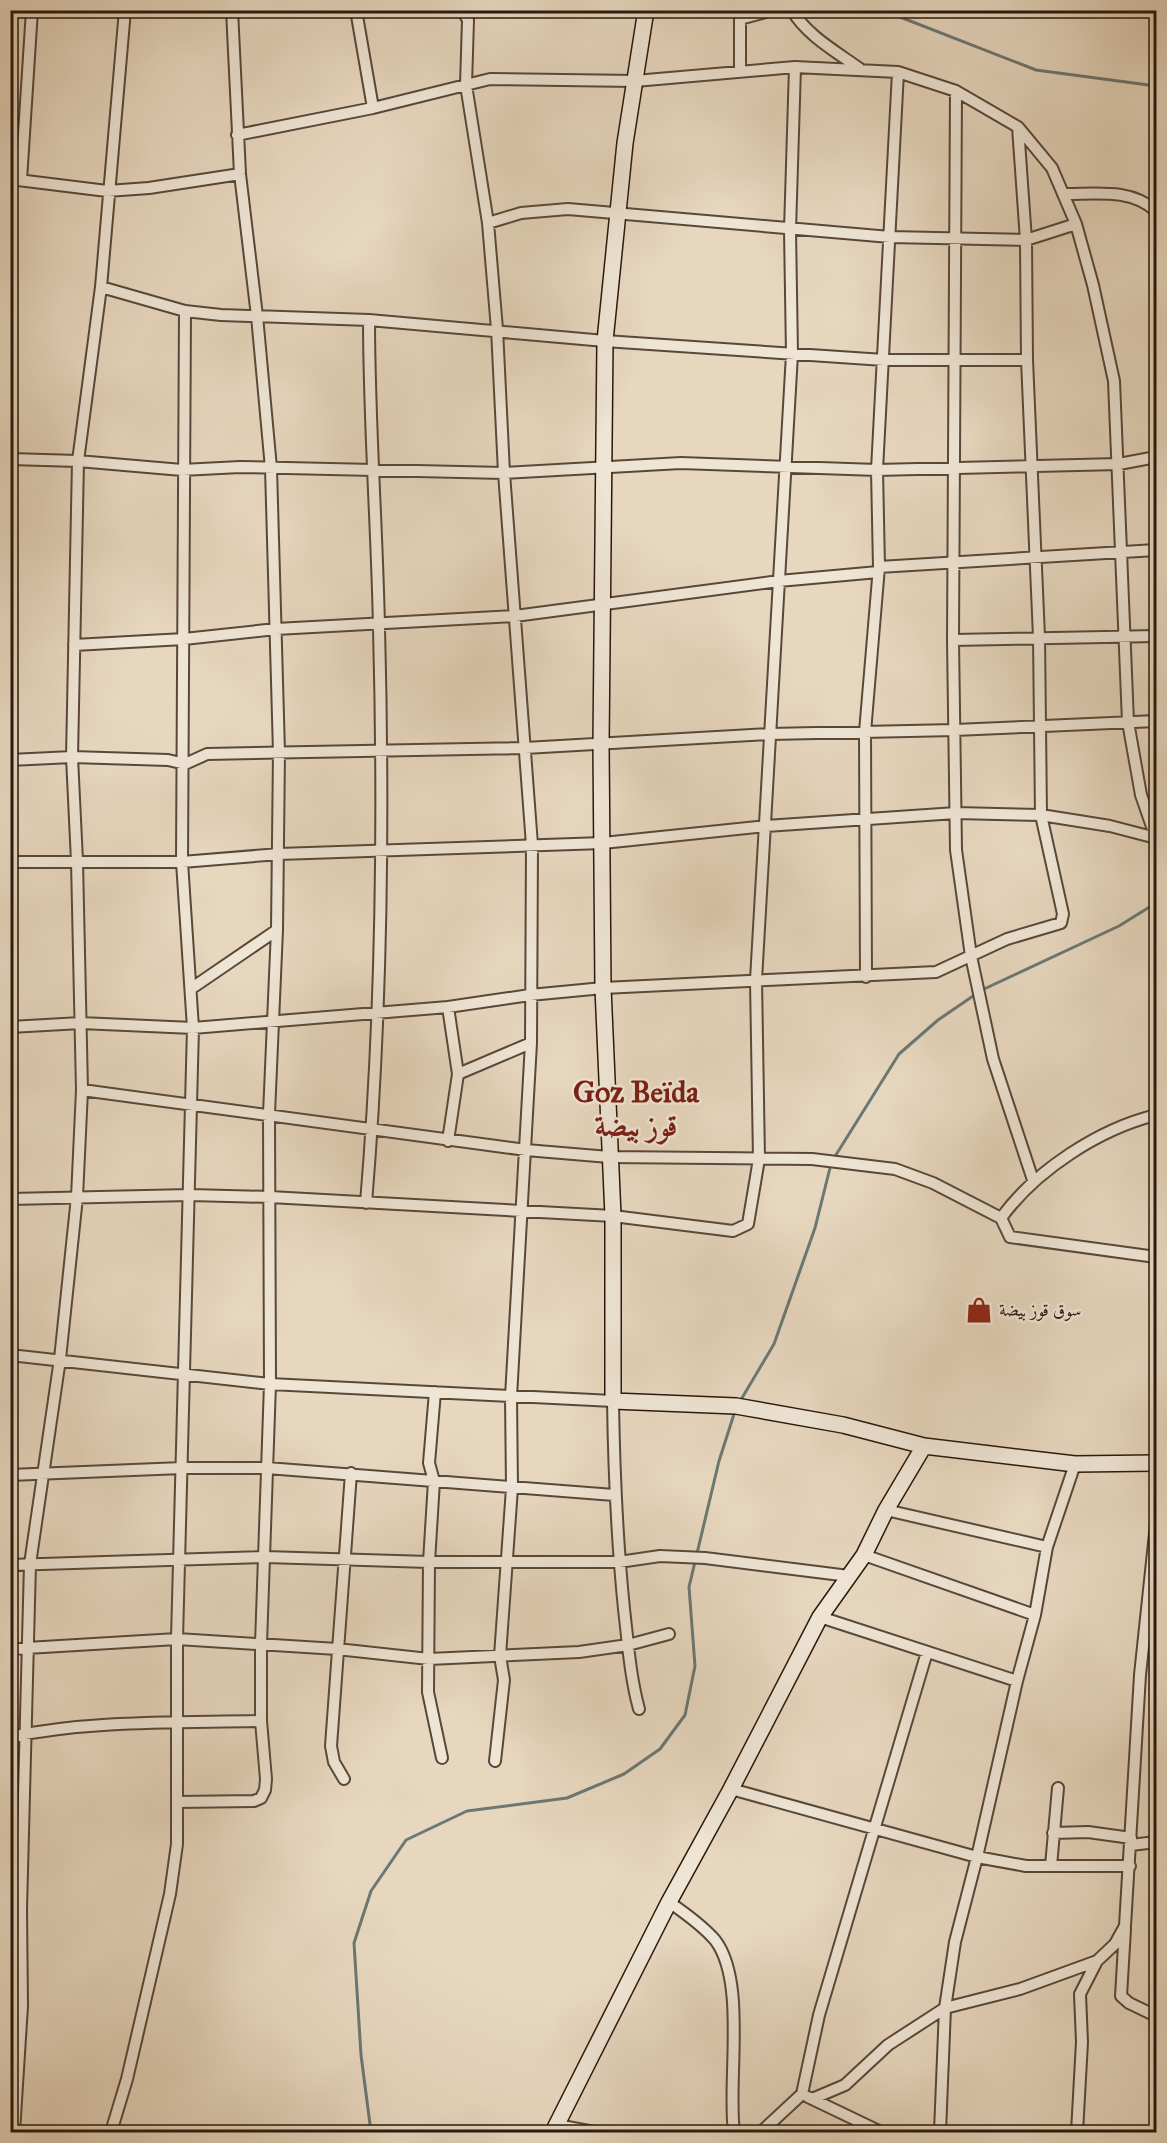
<svg xmlns="http://www.w3.org/2000/svg" width="1167" height="2143" viewBox="0 0 1167 2143" font-family="'IM FELL Great Primer',Amiri,serif">
<rect width="100%" height="100%" fill="#e7d7bf"/>
<filter id="stains"><feTurbulence type="fractalNoise" baseFrequency=".00333" numOctaves="4"/><feColorMatrix values="0 0 0 0 .2 0 0 0 0 .09 0 0 0 0 .02 0 0 0 .5 -.17"/></filter>
<radialGradient id="worn" r=".72"><stop offset=".6" stop-color="#630" stop-opacity="0"/><stop offset="1" stop-color="#630" stop-opacity=".3"/></radialGradient>
<g fill="none" stroke-linecap="round" stroke-linejoin="round">
<path stroke="#6b7873" stroke-width="3" d="M882 10 1036 70 1156 86
M982 990 1119 926 1156 903
M834 1158 899 1054 938 1020 976 994
M739 1403 774 1344 815 1228 831 1164
M371 2132 361 2055 354 1943 371 1891 406 1840 467 1811 567 1798 624 1774 660 1749 685 1715 695 1666 689 1587 719 1461 735 1411"/>
<g stroke="#58483a" stroke-width="14">
<path id="minor" d="M356 10 373 108
M462 10 468 20 466 85 488 223 497 329 504 473 532 845 531 1043 511 1397 512 1488 500 1656 504 1680 495 1761
M792 10C807 36 837 52 860 69
M740 72V19L773 10
M956 91 953 640 956 850 971 956 993 1059 1033 1180
M237 135 373 108 490 79 635 81 795 67 898 72 956 91 1018 127 1052 168 1076 224 1093 285 1114 381 1128 722 1141 795 1156 838
M10 179 107 191 149 188 240 174
M21 180 32 10
M1063 194C1096 194 1131 188 1156 211
M488 223 521 213 568 209 890 237 1026 240 1076 224
M101 287 185 311 221 315 369 320 605 341 884 360H1027
M10 459 78 461 182 470 240 467 504 473 681 463 877 470 1119 464 1156 457
M879 567 1156 550
M953 640 1156 636
M74 645 184 639 276 629 515 616 779 581 878 572
M10 760 72 757 168 760 185 764 207 754 525 748 770 734 955 730 1156 721
M10 862H182L279 854 603 843 766 826 956 813 1041 815 1110 826 1156 838
M866 977 865 732 879 567 877 470 898 72
M192 988 277 930
M10 1027 81 1023 193 1028 448 1007 530 995 603 988 936 972 1007 939 1061 923 1063 914 1041 815 1039 637 1027 360 1026 240 1018 127
M458 1074 531 1043
M82 1090 526 1150 609 1157 812 1159 895 1169 933 1183 1001 1218 1010 1237 1156 1257
M448 1141 458 1074 448 1007
M10 1199 190 1195 270 1197 613 1216 733 1231 748 1224 759 1159 756 980 792 354 790 230 795 67
M366 1203C382 1012 384 819 379 628 377 525 369 423 369 320
M1001 1218C1036 1170 1099 1129 1156 1115
M10 1355 270 1384 613 1401C614 1471 617 1539 624 1609 628 1643 630 1676 639 1709
M435 1392 429 1463 434 1481 429 1562 428 1692 442 1758
M10 1475 182 1468H267L614 1495
M886 1510 1047 1547
M864 1555 1035 1615
M10 1565 265 1557 429 1562H619L660 1556 705 1558 849 1576
M820 1617 1017 1681
M10 1649 177 1639 337 1649 429 1659 579 1652 628 1645 669 1634
M10 1737C93 1720 177 1723 261 1721
M344 1779 334 1762 331 1746 351 1473
M731 1789 977 1857 1026 1866H1130
M177 1802 254 1801 261 1798 265 1790 266 1779 261 1721V1644L270 1384 269 1114 277 930 279 752 271 468 257 316 240 174 232 10
M1053 1833 1088 1832 1131 1838
M1131 1845 1156 1842
M1051 1866 1058 1788
M669 1902C685 1913 702 1925 715 1940 747 1981 727 2082 734 2132
M1125 1929 1121 1996 1129 2003 1156 2016
M808 2097 881 2132
M812 2099 845 2085 888 2045 945 2008 1020 1989 1097 1961 1115 1944 1125 1926 1140 1675 1156 1524
M557 2125 594 2132
M14 2132 22 2006 21 1909 30 1564 60 1359 77 1197 82 1090 77 861 72 757 78 461 101 287 125 10
M111 2132 127 2079 170 1894 177 1844V1639L193 1028 182 862 185 311
M761 2132 802 2094 819 2015 927 1652
M940 2132 945 2008 955 1942 977 1857 1017 1681 1035 1615 1047 1547 1075 1464
M1077 2132 1082 2042 1080 1994 1097 1961"/>
</g>
<g stroke="#29180d" stroke-width="18">
<path id="secondary" d="M646 10 625 143 605 341 601 744 603 988 613 1216V1401L736 1406 843 1425 924 1446 1075 1464 1156 1463
M553 2132 669 1902 731 1789 820 1617 864 1555 886 1510 924 1446"/>
</g>
<use href="#minor" stroke="#efe5d5" stroke-width="10"/>
<use href="#secondary" stroke="#efe5d5" stroke-width="15"/>
</g>
<defs>
<g id="shop-bare" transform="scale(2.07)"><path d="M-5-2.5h2.3a2.7 3.5 0 0 1 5.4 0H5L5.5 6h-11ZM-1.5-2.5h3a1.5 2.3 0 0 0-3 0Z" fill="#8f2418" stroke="#efe5d5" stroke-width="2.5" paint-order="stroke"/></g>
</defs>
<g fill-rule="evenodd">
<use href="#shop-bare" x="979" y="1310"/>
</g>
<g text-anchor="middle" dominant-baseline="central" stroke-width="5" stroke-linejoin="round" paint-order="stroke">
<g font-size="18" fill="#29180d" stroke="#efe5d5" text-anchor="start">
<text x="999" y="1310">سوق قوز بيضة</text>
</g>
<g font-size="30" font-weight="bold" fill="#7a1f14" stroke="#efe5d5">
<text x="636" y="1092">Goz Beïda<tspan x="636" dy="34">قوز بيضة</tspan></text>
</g>
</g>
<rect width="1167" height="2143" fill="none" stroke="#e7d7bf" stroke-width="36"/>
<rect x="12" y="12" width="1143" height="2119" fill="none" stroke="#29180d" stroke-width="3"/>
<rect x="18" y="18" width="1131" height="2107" fill="none" stroke="#29180d" stroke-width="1.5"/>
<rect width="100%" height="100%" filter="url(#stains)"/>
<rect width="100%" height="100%" fill="url(#worn)"/>
</svg>
